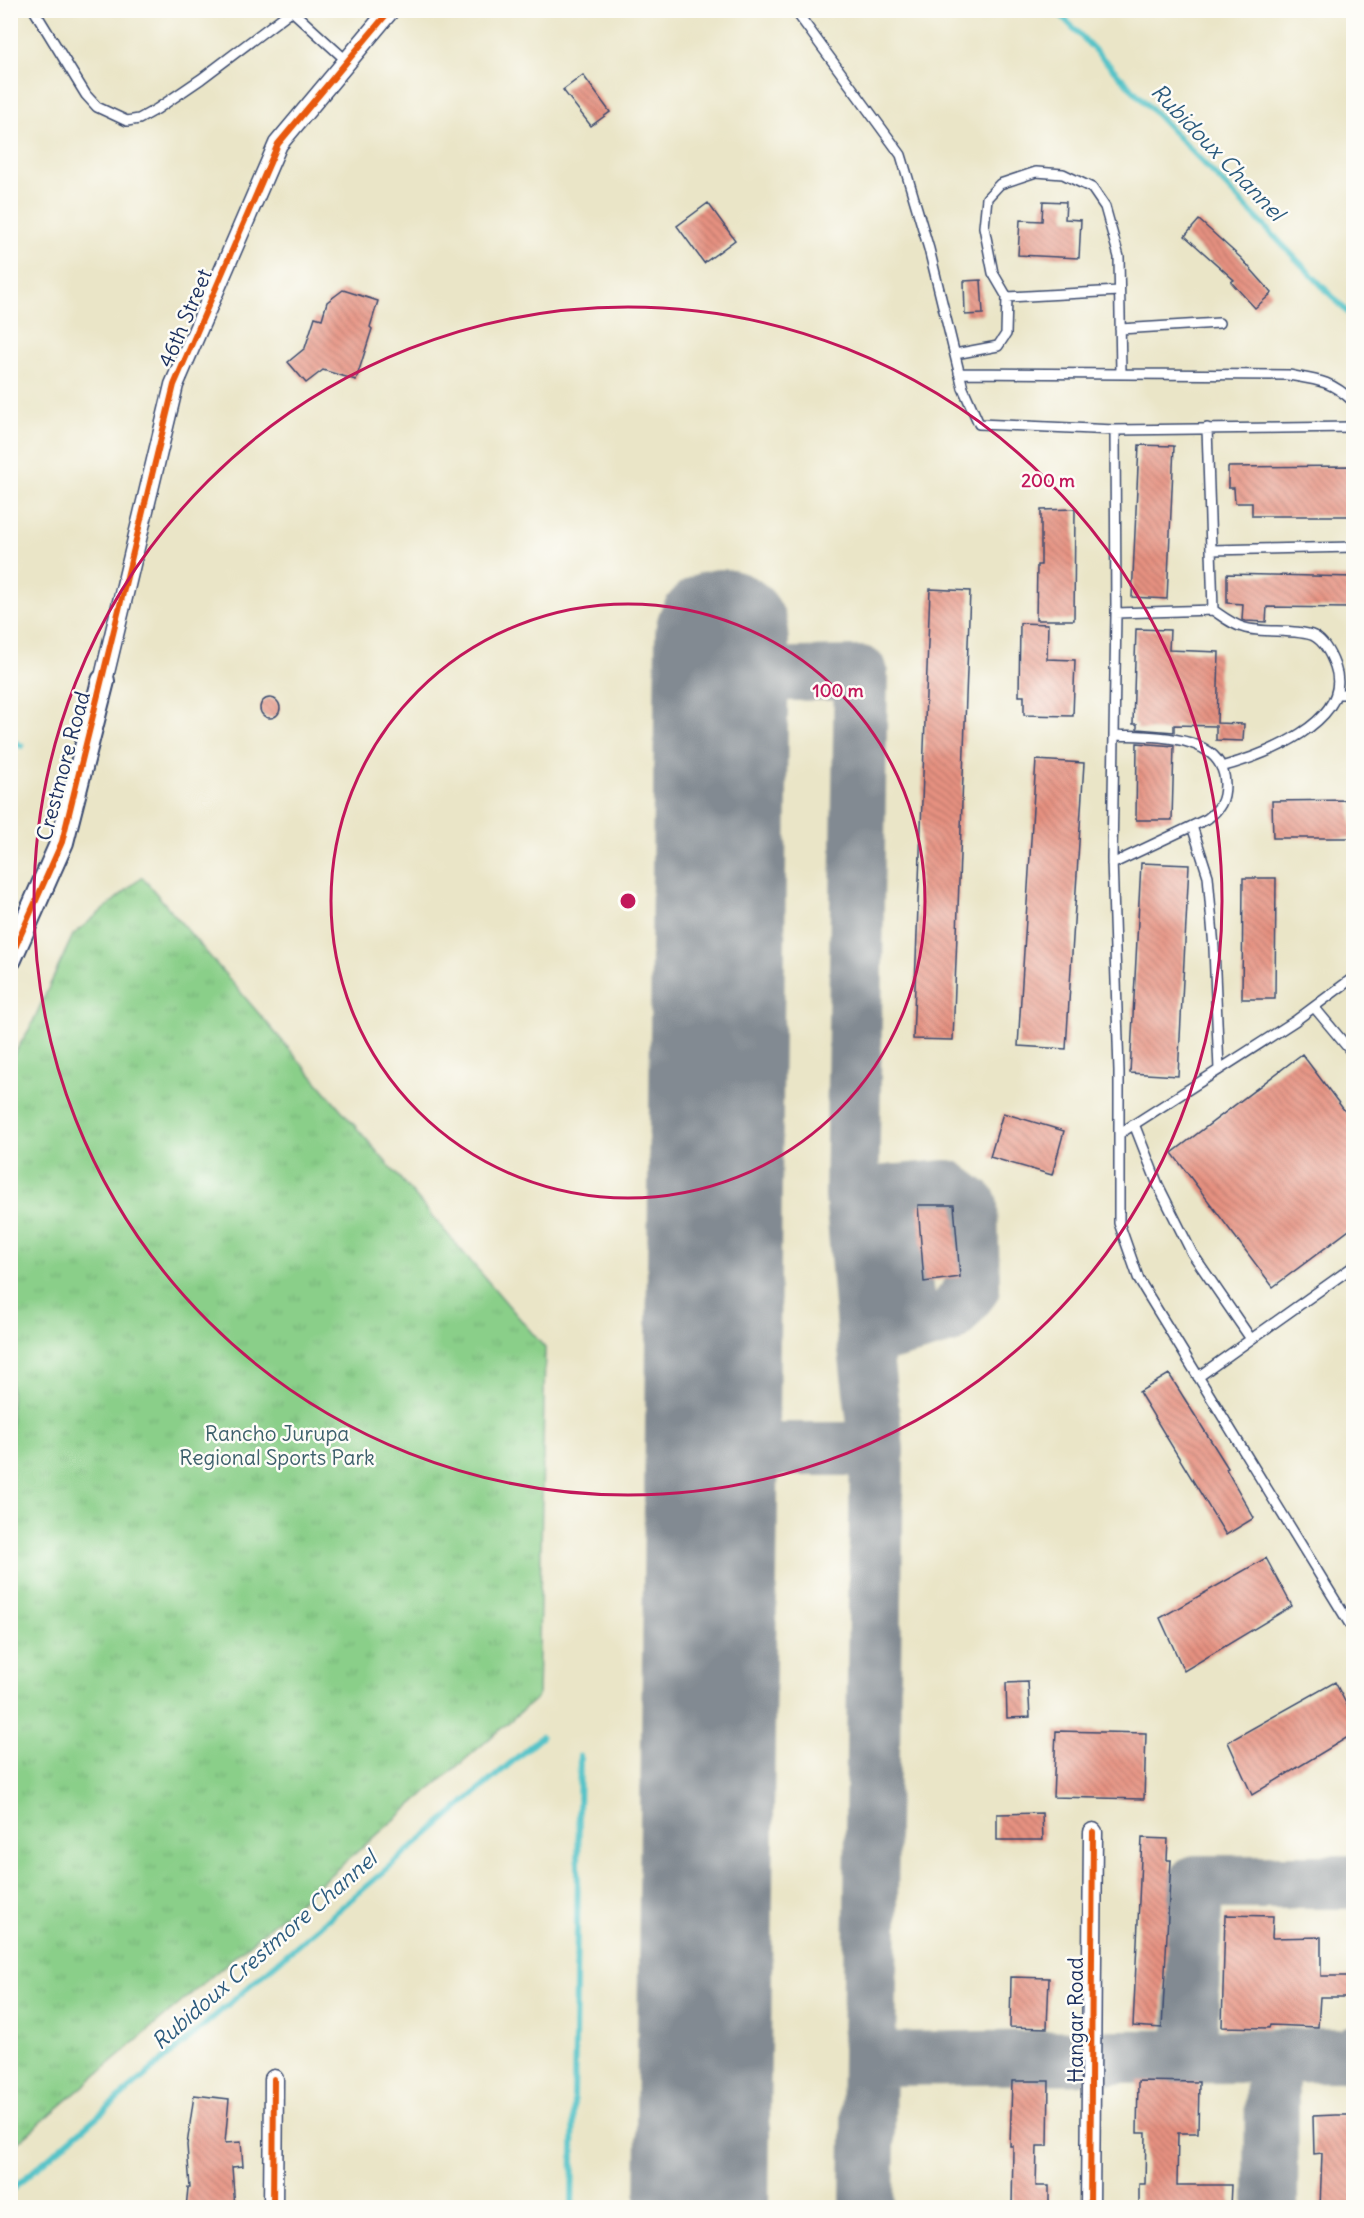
<svg xmlns="http://www.w3.org/2000/svg" width="1364" height="2218" viewBox="0 0 1364 2218" font-family="Delius,sans-serif">
<defs>
<pattern id="park-tufts" width="24" height="20" patternUnits="userSpaceOnUse" patternTransform="scale(1.5)"><rect width="24" height="20" fill="#8acf89"/><path d="M3 7l-1-3M5 7V3M7 7l1-3M15 17l-1-3M17 17v-4M19 17l1-3" fill="none" stroke="#76b279"/></pattern>
<pattern id="building-back-hatch" width="6" height="6" patternUnits="userSpaceOnUse" patternTransform="scale(1.5)"><rect width="6" height="6" fill="#e69180"/><path d="M-1 5l2 2M0 0l6 6M5-1l2 2" fill="none" stroke="#ba776c"/></pattern>
</defs>
<rect width="100%" height="100%" fill="#fdfcf7"/>
<filter id="ink" filterUnits="userSpaceOnUse"><feTurbulence type="fractalNoise" baseFrequency=".0167" numOctaves="2"/><feDisplacementMap in="SourceGraphic" scale="12" xChannelSelector="R" yChannelSelector="G"/><feConvolveMatrix kernelMatrix="1 2 1 2 8 2 1 2 1" color-interpolation-filters="sRGB"/></filter>
<filter id="wash" filterUnits="userSpaceOnUse"><feTurbulence type="fractalNoise" baseFrequency=".008" numOctaves="4" result="noise"/><feDisplacementMap in="SourceGraphic" scale="24" xChannelSelector="R" yChannelSelector="G"/><feGaussianBlur stdDeviation="1.35" result="paint"/><feColorMatrix in="noise" values="0 0 0 0 0 0 0 0 0 0 0 0 0 0 0 0 0 1.4 0 .05"/><feComposite in="paint" operator="in"/></filter>
<g filter="url(#wash)">
<rect width="100%" height="100%" fill="#eae5c7"/>
<path fill="url(#park-tufts)" stroke="#527f74" stroke-width="1.5" d="M142 877 545 1348 538 1697 11 2148V1059L30 1028 73 935Z"/>
<g fill="none" stroke-linecap="round" stroke-linejoin="round">
<path stroke="#55c3c8" stroke-width="6" d="M1056 10 1354 319
M10 740 22 746
M10 2191 541 1737
M572 2208 580 1756"/>
<path stroke="#828a92" stroke-width="54" d="M721 675 861 673 852 1195 864 1341 877 1449 867 2208
M894 1191 911 1328
M852 1195 947 1187 971 1205 973 1288 950 1317 864 1341
M711 1449H877
M1190 2057 1196 1882H1354
M869 2059 1349 2055 1354 2052
M1271 2208 1272 2056"/>
<path stroke="#828a92" stroke-width="134" d="M702 2208 722 636"/>
</g>
<g id="blocks">
<path fill="url(#building-back-hatch)" d="M583 75 610 112 591 126 563 90Z
M1043 201 1066 202 1065 219 1081 220 1079 258 1018 255 1020 220 1042 221Z
M708 203 735 240 704 263 677 226Z
M1199 220 1241 258 1272 293 1255 308 1231 282 1234 280 1185 236Z
M981 280 983 314 965 315 964 281Z
M343 290 378 301 370 327 372 329 356 380 323 370 306 383 288 362 305 348 315 317 322 319 327 302Z
M1139 445 1174 446 1167 599 1132 597Z
M1353 466V516H1252V503H1235L1234 488H1228V467Z
M1075 509 1074 620H1036L1037 565H1041V510Z
M1227 574 1353 577V593L1350 592 1349 608 1267 607 1266 622 1246 621 1242 620 1243 604 1227 603Z
M930 589 970 591 953 1040 913 1039Z
M1020 623 1048 624 1047 659 1075 660 1073 716 1024 715V696H1019Z
M1136 629 1170 630 1169 650 1219 652 1217 723 1244 724 1243 741 1216 740V726L1174 725V732L1137 729V724H1133Z
M260 708a10 10 0 1 1 20 0a10 10 0 1 1-20 0Z
M1137 743 1174 746 1172 820H1136Z
M1036 760 1084 763 1066 1049 1018 1046Z
M1350 800 1352 838H1273L1272 801Z
M1141 863 1189 865 1178 1076 1130 1073Z
M1243 878H1276L1275 999H1242Z
M1302 1054 1353 1122V1227L1273 1287 1172 1153Z
M1003 1113 1064 1131 1052 1175 990 1157Z
M918 1205H954L960 1277 924 1282Z
M1169 1374 1228 1468 1226 1469 1254 1518 1226 1535 1139 1392Z
M1266 1558 1292 1606 1184 1671 1160 1618Z
M1028 1682 1030 1717 1007 1718 1006 1683Z
M1335 1682 1353 1717V1734L1252 1795 1228 1742Z
M1056 1731 1146 1733 1144 1799 1053 1797Z
M1042 1813 1043 1840H997V1814Z
M1142 1838 1168 1839 1167 1860H1171L1162 2028 1133 2026Z
M1225 1915 1273 1916 1272 1938 1321 1937V1976H1353V1997H1320L1318 2027 1270 2025 1269 2028 1222 2027Z
M1011 1977 1049 1978 1047 2028 1010 2027Z
M1012 2081H1049L1048 2146H1037L1036 2186H1049V2208H1012L1013 2146H1010Z
M1138 2081 1199 2082 1198 2133H1178L1177 2185H1231L1230 2208H1139V2184H1145L1146 2133H1137Z
M194 2095 229 2099 225 2143 241 2142 243 2166 232 2167 235 2208H186L188 2188H190L187 2145Z
M1336 2115H1353V2208H1320L1322 2153 1314 2154 1313 2116Z"/>
</g>
</g>
<g filter="url(#ink)">
<use href="#blocks" fill-opacity="0" stroke="#3a4a6e" stroke-width="1.5"/>
<g fill="none" stroke-linecap="round" stroke-linejoin="round">
<g stroke="#3a4a6e" stroke-width="12">
<path id="service" d="M34 10 86 95 97 107 127 121 139 119 157 109 201 79 291 11
M291 10 347 61
M795 10 901 155 929 249 963 388 979 424 1115 430 1116 613 1112 859 1119 1071V1223L1139 1280 1354 1631
M1007 297 1119 291
M1120 329 1219 323
M955 354 998 346 1006 334 1007 297 993 273 984 227 987 198 1000 184 1036 172 1063 174 1092 188 1105 207 1119 257 1121 373
M959 373 1288 375C1318 380 1330 380 1354 402
M1115 430 1354 427
M1211 550 1354 547
M1213 610C1223 617 1233 625 1245 628 1262 633 1299 629 1314 636 1325 642 1331 655 1335 666 1355 722 1262 756 1221 767
M1116 613 1213 610 1207 428
M1337 694H1354
M1192 826 1208 876 1214 948 1219 1070
M1112 864 1207 819C1220 809 1225 801 1225 784 1224 732 1150 737 1114 735
M1314 1007 1354 1055
M1134 1124 1158 1185 1192 1253 1251 1339
M1119 1134 1295 1021 1354 977
M1198 1377 1354 1266"/>
</g>
<g stroke="#3a4a6e" stroke-width="21">
<path id="minor" d="M103 681 174 385 278 144 390 10
M273 2208 274 2079
M1090 2208 1093 1832"/>
</g>
<g stroke="#3a4a6e" stroke-width="26">
<path id="tertiary" d="M10 959 62 842 103 681"/>
</g>
<use href="#service" stroke="#fff" stroke-width="9"/>
<use href="#minor" stroke="#fff" stroke-width="18"/>
<use href="#tertiary" stroke="#fff" stroke-width="22"/>
<g stroke="#fdfcf7" stroke-width="10">
<path id="cycleway" d="M10 959 62 842 174 385 278 144 390 10
M273 2208 274 2079
M1090 2208 1093 1832"/>
</g>
<use href="#cycleway" stroke="#e8590c" stroke-width="6"/>
</g>
</g>
<g fill="none" stroke="#c2185b" stroke-width="3">
<circle cx="628" cy="901" r="297"/>
<circle cx="628" cy="901" r="594"/>
</g>
<g text-anchor="middle" dominant-baseline="central" stroke-width="5" stroke-linejoin="round" paint-order="stroke">
<g font-size="21" fill="#1b2f5e" stroke="#fdfcf7">
<text transform="translate(185 318) rotate(-67)">46th Street</text>
<text transform="translate(63 766) rotate(-75)">Crestmore Road</text>
<text transform="translate(1075 2020) rotate(-90)">Hangar Road</text>
</g>
<g font-size="21" fill="#3c5f6b" stroke="#fdfcf7">
<text x="277" y="1433">Rancho Jurupa<tspan x="277" dy="24">Regional Sports Park</tspan></text>
</g>
<g font-size="22" font-style="italic" fill="#2c5b7e" stroke="#fdfcf7">
<text transform="translate(1218 152) rotate(46)">Rubidoux Channel</text>
<text transform="translate(264 1950) rotate(-41)">Rubidoux Crestmore Channel</text>
</g>
</g>
<circle cx="628" cy="901" r="9" fill="#c2185b" stroke="#fdfcf7" stroke-width="3"/>
<g font-size="18" text-anchor="middle" font-weight="bold" fill="#c2185b" stroke="#fdfcf7" stroke-width="5" stroke-linejoin="round" paint-order="stroke">
<text x="1048" y="487">200 m</text>
<text x="838" y="697">100 m</text>
</g>
<rect width="1364" height="2218" fill="none" stroke="#fdfcf7" stroke-width="36"/>
</svg>
